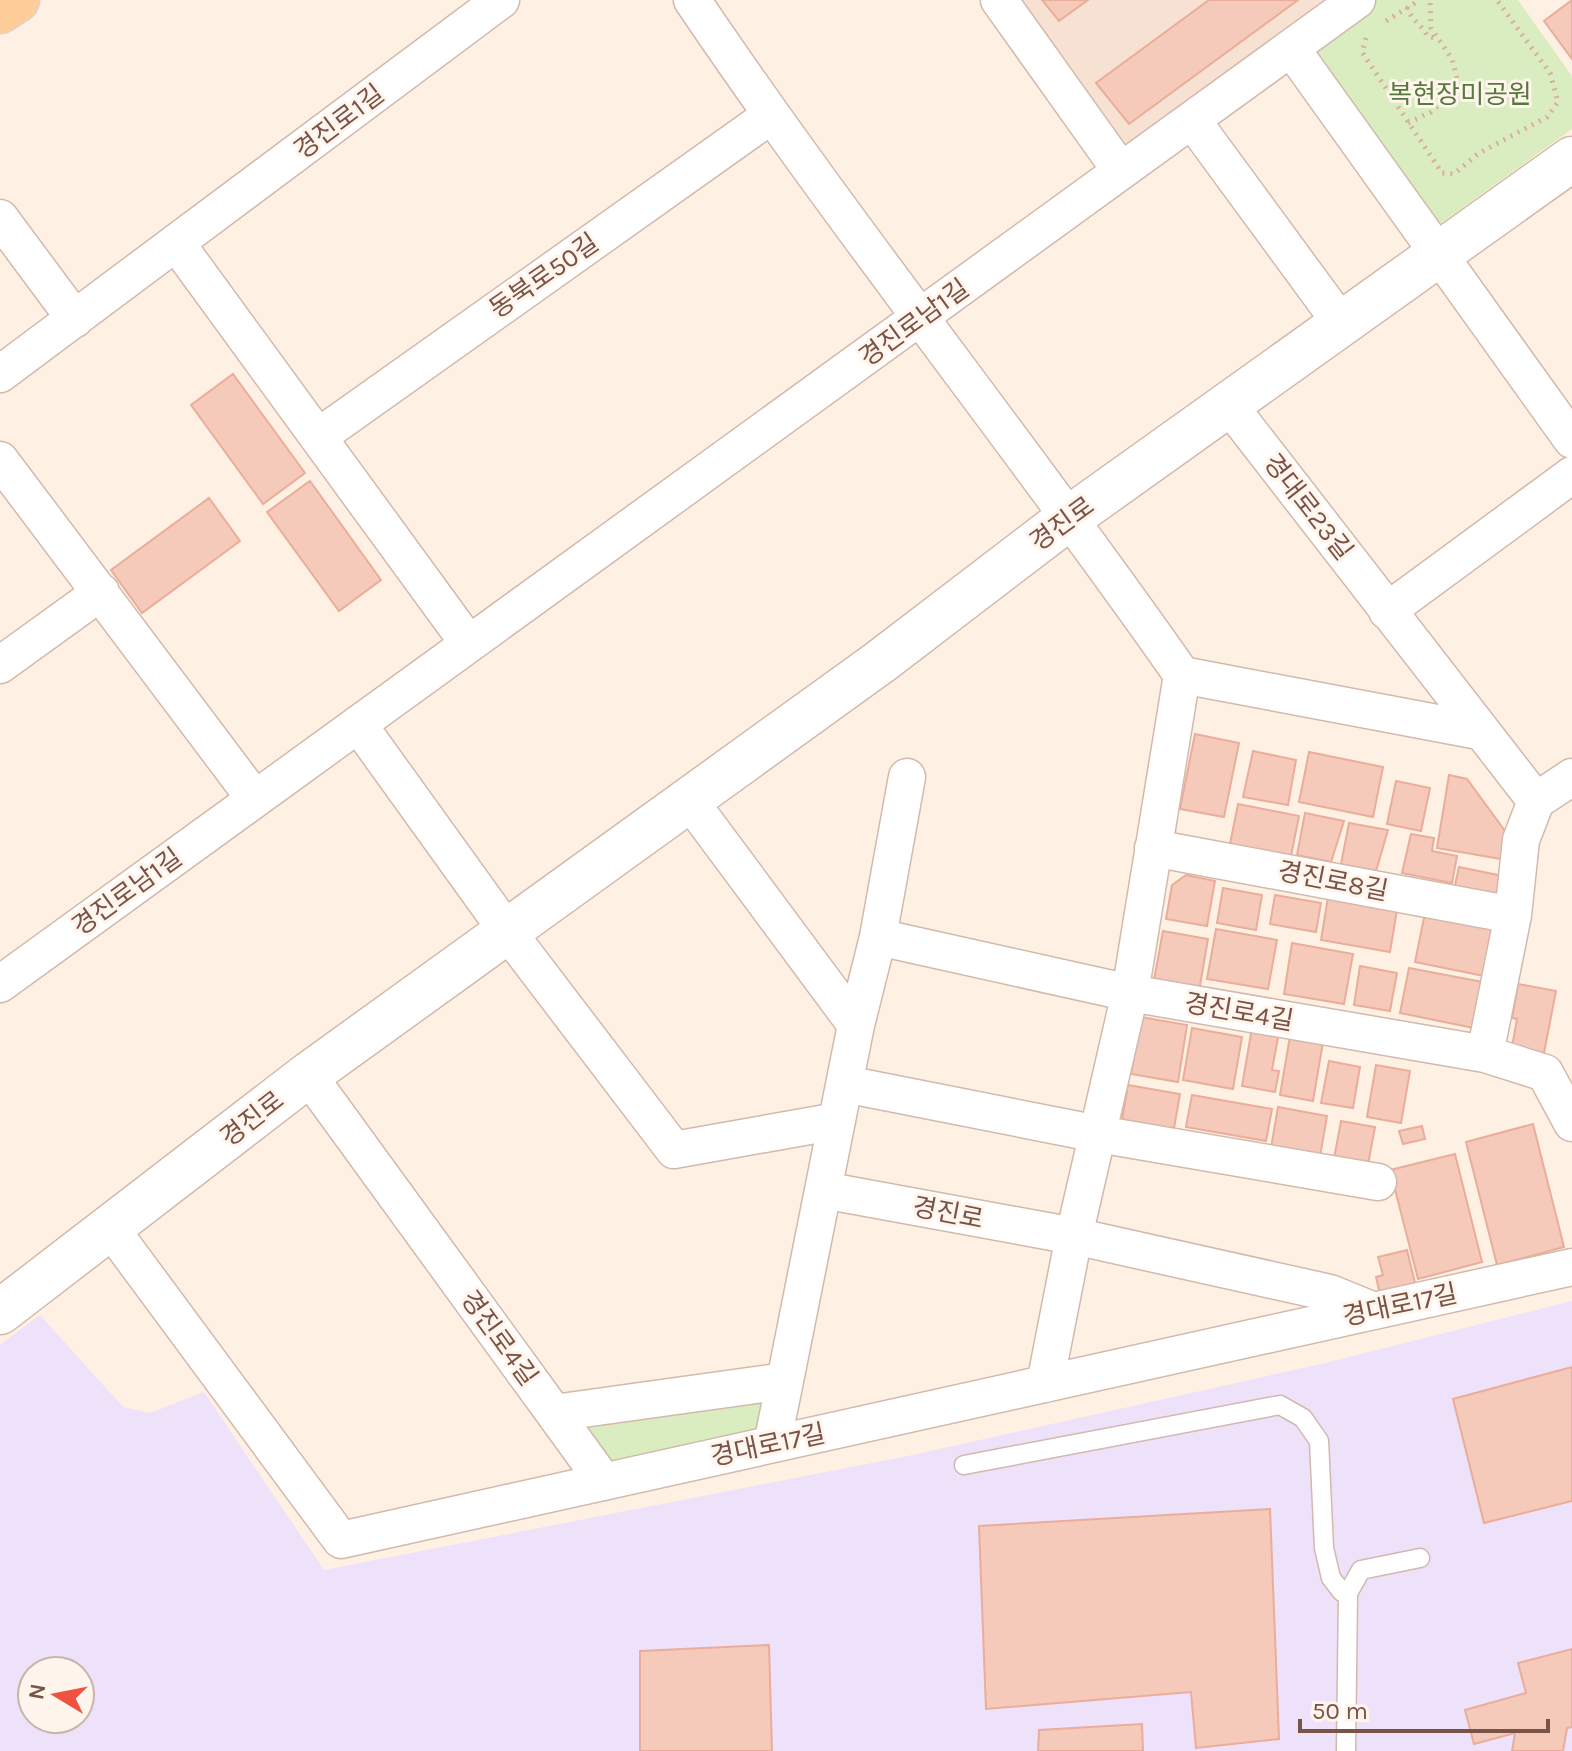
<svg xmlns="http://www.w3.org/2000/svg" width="1572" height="1751" viewBox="0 0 1572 1751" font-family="Karla,'Noto Sans KR',sans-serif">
<rect width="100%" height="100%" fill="#fef1e4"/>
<path fill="#f6e1d2" d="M1017 0H1331L1123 153Z"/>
<path fill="#eee1fa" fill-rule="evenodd" d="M1572 1301V1751H0V1345L40 1315 123 1407 150 1413 204 1392 324 1570 908 1456 1321 1364ZM32 1671H80V1719H32Z"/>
<path fill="#d9edc1" d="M1351 0H1518L1572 76V129L1437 226 1302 36Z
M785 1381 772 1444 604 1482 554 1413Z"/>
<path fill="#f6caba" stroke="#eaad99" stroke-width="2" d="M1042 0H1088L1059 21Z
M1209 0H1298L1129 124 1096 83Z
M1572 0V59L1544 21Z
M233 374 305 473 263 504 191 405Z
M310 481 381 580 339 611 267 512Z
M209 498 240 541 142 613 111 570Z
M1195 734 1239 743 1224 817 1180 809Z
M1253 751 1296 760 1288 805 1243 797Z
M1309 752 1383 767 1373 817 1299 802Z
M1449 775 1467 779 1505 831 1501 859 1437 848Z
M1396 781 1430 788 1421 831 1387 824Z
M1238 804 1299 816 1290 861 1229 849Z
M1305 813 1344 821 1331 862 1297 855Z
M1349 823 1388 830 1376 871 1341 864Z
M1411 834 1434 838 1432 851 1457 856 1452 883 1402 873Z
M1459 867 1508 877 1503 904 1453 894Z
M1186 875 1215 881 1207 926 1166 919 1172 885Z
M1223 888 1262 895 1256 930 1217 923Z
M1275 895 1321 903 1316 932 1270 924Z
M1328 897 1397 910 1390 952 1321 940Z
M1425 913 1499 927 1489 977 1415 962Z
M1216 929 1277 940 1268 989 1207 979Z
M1163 931 1208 939 1197 1003 1154 980Z
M1292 943 1353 954 1344 1004 1284 994Z
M1360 966 1397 973 1390 1011 1354 1005Z
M1409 968 1483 982 1474 1028 1400 1013Z
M1518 984 1556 991 1544 1053 1512 1047 1517 1019 1512 1018Z
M1141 1017 1187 1025 1178 1082 1131 1074Z
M1192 1028 1242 1037 1233 1089 1183 1080Z
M1252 1028 1279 1032 1272 1070 1279 1071 1275 1092 1242 1086Z
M1290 1036 1323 1042 1313 1101 1280 1095Z
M1329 1061 1360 1067 1353 1108 1321 1103Z
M1376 1065 1410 1071 1401 1123 1367 1117Z
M1128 1085 1180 1094 1173 1134 1121 1126Z
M1192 1095 1272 1109 1266 1141 1186 1127Z
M1278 1107 1327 1116 1320 1156 1271 1148Z
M1341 1121 1375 1127 1367 1170 1333 1164Z
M1533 1124 1564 1247 1497 1265 1466 1142Z
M1422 1126 1425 1139 1403 1144 1399 1131Z
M1455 1154 1482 1262 1418 1279 1390 1170Z
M1407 1250 1418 1295 1380 1294 1376 1277 1383 1275 1378 1257Z
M1572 1367V1501L1484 1523 1453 1399Z
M1270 1509 1279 1739 1196 1748 1191 1692 986 1709 979 1526Z
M769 1645 772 1751H640V1651Z
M1572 1649V1727L1567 1728 1563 1751H1512L1515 1733 1474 1744 1465 1710 1526 1693 1518 1663Z
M1142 1724 1143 1751H1038L1039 1730Z"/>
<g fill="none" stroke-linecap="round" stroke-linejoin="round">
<g stroke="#d3b9ac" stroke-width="21">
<path id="service" d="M964 1465 1280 1405 1303 1418 1319 1441 1324 1548 1331 1578 1342 1592 1348 1593
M1346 1751 1348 1593 1361 1570 1420 1558"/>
</g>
<g stroke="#d3b9ac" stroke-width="39">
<path id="minor" d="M692 0C848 231 1023 447 1182 675L1130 993 1074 1236 1045 1384
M999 0 1121 171
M1291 48 1572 440
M1192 120 1341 323
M0 218 75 319
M177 244 469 644
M0 374 501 0
M1228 404 1536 801 1572 777
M318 437 770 116
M0 460 255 799
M1387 611 1572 475
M0 665 101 592
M1182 675 1479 731
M358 724 507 931 674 1150 837 1121
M689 800 856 1025
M1153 848 1513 915
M878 937 907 777
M0 984 1357 0
M1485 1054 1513 915 1521 840 1536 801
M308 1075 554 1413 785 1381 856 1025 878 937 1130 993 1485 1054 1545 1073 1572 1123
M845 1084 1098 1134 1378 1182
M823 1190 1074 1236 1330 1293 1374 1311
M111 1229 341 1540 1572 1267
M554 1413 604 1482
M772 1444 785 1381"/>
</g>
<g stroke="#d3b9ac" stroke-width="47">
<path id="tertiary" d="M0 1312 308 1075 880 662 1054 529 1572 159"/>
</g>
<g stroke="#dcd2cf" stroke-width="47">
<path id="primary" d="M0 11 17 0"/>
</g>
<path stroke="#dbad9c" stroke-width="5" stroke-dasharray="2 6" stroke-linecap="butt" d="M1407 7C1411 21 1422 24 1427 36L1435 38
M1386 21 1420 0
M1366 38 1362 52 1442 173 1454 174 1479 153 1547 117 1558 102 1550 73 1497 0
M1408 123 1431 112 1459 86 1452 59 1431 28 1430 0"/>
<use href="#service" stroke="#fff" stroke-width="18"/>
<use href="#minor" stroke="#fff" stroke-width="36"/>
<use href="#tertiary" stroke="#fff" stroke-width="44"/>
<use href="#primary" stroke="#ffcd9a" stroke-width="44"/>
</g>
<g text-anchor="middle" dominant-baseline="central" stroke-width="6" stroke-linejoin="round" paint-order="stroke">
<g font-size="26" fill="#567a3c" stroke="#fff5ec">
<text x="1460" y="94">복현장미공원</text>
</g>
<g font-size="26" fill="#795347" stroke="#fff5ec">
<text transform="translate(339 122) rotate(-37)">경진로1길</text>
<text transform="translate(544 276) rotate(-35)">동북로50길</text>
<text transform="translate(914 323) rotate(-36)">경진로남1길</text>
<text transform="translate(1308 507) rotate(52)">경대로23길</text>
<text transform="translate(1062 524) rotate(-36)">경진로</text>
<text transform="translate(1333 881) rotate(11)">경진로8길</text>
<text transform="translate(127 892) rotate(-36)">경진로남1길</text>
<text transform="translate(1239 1012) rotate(10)">경진로4길</text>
<text transform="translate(252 1119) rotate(-38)">경진로</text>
<text transform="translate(948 1213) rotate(11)">경진로</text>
<text transform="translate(1400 1305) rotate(-12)">경대로17길</text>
<text transform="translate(499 1338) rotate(54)">경진로4길</text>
<text transform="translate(768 1445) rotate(-12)">경대로17길</text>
</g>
</g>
<g transform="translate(56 1695) rotate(280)"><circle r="38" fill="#fff5ec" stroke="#c9b4aa" stroke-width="2"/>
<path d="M0-6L14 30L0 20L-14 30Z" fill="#f15140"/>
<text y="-12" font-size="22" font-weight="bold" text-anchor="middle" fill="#795347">N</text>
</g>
<path d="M1300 1719v12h248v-12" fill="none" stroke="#795347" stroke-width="4"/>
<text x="1312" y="1719" font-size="24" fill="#795347" stroke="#fff5ec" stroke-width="6" paint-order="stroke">50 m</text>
</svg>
